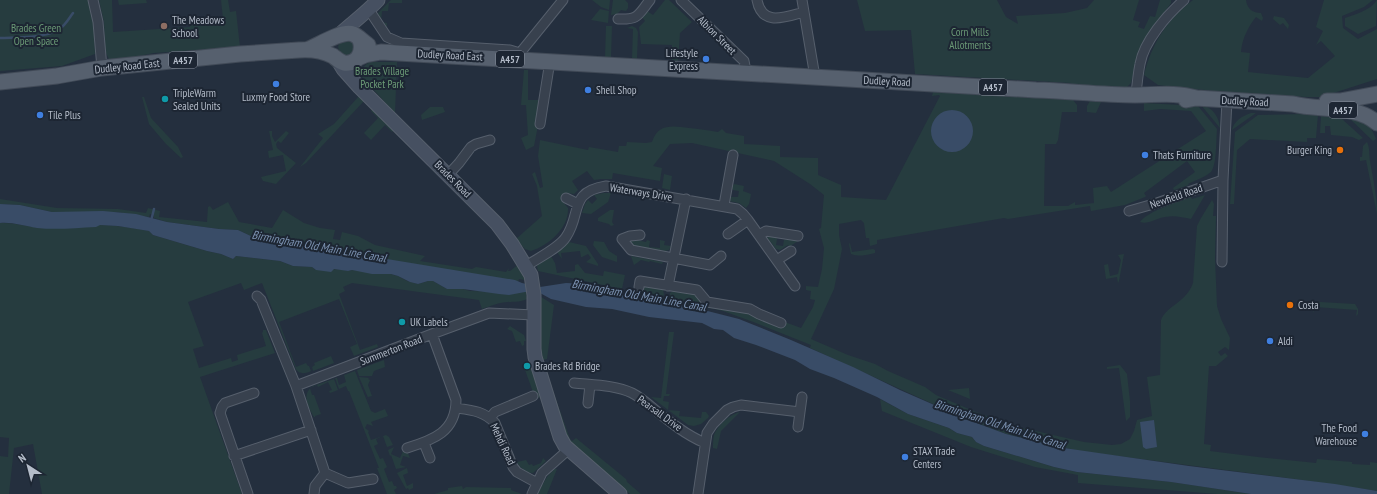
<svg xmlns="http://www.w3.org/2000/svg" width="1377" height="494" viewBox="0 0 1377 494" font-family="'PT Sans Narrow',sans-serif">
<rect width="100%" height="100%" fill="#242f3e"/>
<path fill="#263c3f" d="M0 0H89L94 27 95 54 62 66 0 71Z
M99 0H112L113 32 190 27 189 20 201 18V21L223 19 221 0H228L230 12 236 11 240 47 154 53 115 61 109 59 105 51 104 22Z
M118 0H146L147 3 119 5Z
M391 0H402V3H389L388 11H382L381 22 387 23V26L383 28 375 16Z
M592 0H610L609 10 601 7Z
M613 0H625L628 3V8L626 11 621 10 617 14 611 15Z
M665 0H669L692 22 680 33 678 61 672 60V45L641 44 639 27 645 21 642 17 647 11 653 15Z
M857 0H997L1006 17 1018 24 1016 16 1065 13 1087 8 1094 0H1139L1133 20 1140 22 1138 27 1144 29 1150 16 1155 17 1160 0H1171V3L1155 25 1138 53 1132 79 1131 83 1126 88 1073 86 1071 83 915 74 911 30 865 31Z
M1193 0H1246C1247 9 1253 13 1261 13L1263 18 1262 21 1256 17C1248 27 1242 39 1241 52L1250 53 1248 72 1308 78 1335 56 1321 41 1316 45 1323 31 1316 27 1324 0H1373L1364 7 1342 16 1343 28 1358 39 1377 29V79L1321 97H1307L1223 92 1158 85 1144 75C1151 45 1168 18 1193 0Z
M1377 0 1376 26 1358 34 1345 26V18C1356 14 1371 10 1377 0Z
M600 9 609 11 608 23 591 20Z
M1274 16 1284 18 1289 25 1288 29 1283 23 1280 25 1273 19Z
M606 26H612L611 58H605Z
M632 26 636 28 638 32 637 59H632L633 29 627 28Z
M351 38 357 50 348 57 340 53 338 47 340 41Z
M371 62H397L395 113 362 77C361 70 364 64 371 62Z
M524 70H528V100H543L534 146 526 150 521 138 528 135 526 105H521Z
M933 92 1073 100 1077 105V112H1062L1058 140 1056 144H1045L1044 206H1068L1075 202V205L1094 203 1093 188 1107 186 1111 192 1206 131 1191 111 1161 109 1144 111V103L1198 106 1217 129C1216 139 1217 165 1211 172 1205 177 1196 180 1188 184L1189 185 1174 190 1173 188 1195 172 1187 161 1144 193 1146 196 1145 197 1125 205 1091 211 1090 206 1008 219 1004 218 877 240V244L870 246 869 238H866L864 223 861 220 839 224V235L842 249 834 289 811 339 848 355 875 364 888 371 925 387 936 395 976 412 1018 427 1084 442 1112 445 1121 444 1130 439 1134 431 1137 420 1152 416 1147 377 1160 375 1161 320C1167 305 1186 303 1193 283L1197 226 1201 218 1212 200 1214 204 1213 216H1216L1215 258 1217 306 1221 319 1230 338 1229 350 1225 347 1218 352 1221 356 1225 353 1228 356 1216 366H1209L1204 444 1211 445 1210 451 1258 457 1316 463 1317 459 1352 462V464L1370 465V462L1377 463V491L1302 480 1079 451 1006 434 955 414 810 348 811 345 756 323 723 311 672 299 670 296V293L673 291 677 292 680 290 695 293 703 304 751 312 782 321 801 328 813 307 815 300 810 299 811 291 806 290V286L818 287 822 269 824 248 819 229 821 228 824 195 810 184 774 161 692 143 670 144 653 166 662 168 660 181 613 173 612 179H601L594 180 587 171 572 181 578 190 574 194 568 193 564 203 568 208C569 228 549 245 531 251L525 249 516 239 542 216 537 186 532 174 535 172 540 188 543 187 538 156 540 140 588 150 589 147 618 152 619 146H626L627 142 646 143 652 142C658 123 673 126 689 128 699 129 708 130 718 132L722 129 726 133 744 136V144L780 146V157L818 158V175L841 185V197L886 200 940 96 939 95 932 96Z
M359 96 364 101 306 163 300 167 323 138 318 134 334 124Z
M142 97H144L151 118 178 147 183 157 181 158 166 144 149 124Z
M1090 101 1101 102 1096 113 1087 112V106Z
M1201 105C1213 107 1219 117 1220 128Z
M430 107H443L445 112 422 120 421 115Z
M373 109 394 130 392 132 385 125 371 140 364 133 378 118 371 111Z
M1251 113H1256L1232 130C1234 121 1242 116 1251 113Z
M1306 114 1318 115 1316 138H1307V142L1250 139 1237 150 1234 204H1230L1235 132 1258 115Z
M1321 116 1342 119 1363 138 1359 140 1352 137 1331 135 1330 126H1325V133H1320Z
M1347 116C1361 122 1371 123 1376 139L1373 141Z
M269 131H272V136L275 142 286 131 289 133 281 143 278 141 276 144 277 148 296 163 276 184 263 181 261 177 286 171 283 155 269 158 268 151 273 150Z
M1367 142C1370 148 1369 155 1370 161 1373 179 1377 195 1377 214L1366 160 1360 161V157H1362L1363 146Z
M664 174 672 176 670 190 662 188Z
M734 184 744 186 743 191 751 194 749 204 746 208 739 203 729 201 730 197H738L739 191 733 190 731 188Z
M604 193H611L608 202 591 214 582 213 585 204 588 200 592 204 597 199 594 195Z
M1205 195 1191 219C1182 217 1174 215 1165 217 1156 218 1148 225 1140 222 1148 211 1178 202 1191 197L1192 199Z
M0 199 57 208 118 209 146 213 148 208 160 211 159 217 207 222 208 207 210 206 213 210 228 202 239 222 272 228 283 210 304 223 320 228 335 230 333 239 340 240 342 232 358 236 375 245 425 256 420 261 472 269 476 267 506 272 509 268 508 271H510L519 264 524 274 525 280 519 279 518 282 291 244 253 237 238 230 219 229 167 222 154 218V215L150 214 149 217 117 212H52L20 205 0 204Z
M610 210H614L612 222 614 225 611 226 609 224 598 221V218Z
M0 223C17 222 34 229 52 228 68 228 84 224 101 225 117 225 133 228 149 231L153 235 207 251 221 254 233 259 236 256 280 261 293 266 312 267 316 270 341 269 348 271 352 270 391 274 398 276 407 281 418 284 428 281H433L447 289H463L470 291 526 292 527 299C517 303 518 301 508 302 499 302 491 306 482 309L479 300 352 283 343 287 345 291 339 294 360 350 377 344 378 347 354 356 350 347 357 344 339 299 279 322 296 367 306 363 308 366H309L311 371C305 374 298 375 295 367L262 283 244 290 241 283 188 302 204 346 193 349 199 368 231 358 232 362 238 360 237 355 266 346 262 333 263 332V330H266L275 353 200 377 242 494H42L33 444 14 448 9 494H0V456L8 457 9 438 0 437Z
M766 236H775L777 239 776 245 783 246 784 240 789 238 796 239 804 237 789 247 788 245 780 250 776 249Z
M632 239 646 242 647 240 650 241 649 247 660 248V240L665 241 664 245 671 246 669 250 665 251 631 245 630 241Z
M594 241 604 242 609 251 617 256V262L602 257 593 245Z
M569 242 586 246 598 264V266L586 262 591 258 588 254 582 257H581L580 251 561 253 562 259 557 252Z
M850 243 852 252 873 249 875 250V253C866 255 860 257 851 254L849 244Z
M1124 254 1119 281 1118 283 1117 277 1106 279 1104 265 1108 264 1110 276 1118 274 1121 260 1118 255Z
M551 256 555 263 557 273 575 271V265L578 264 585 273 603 276 604 271 625 275 622 289 538 271 537 266 539 263Z
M631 256 663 262 662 264 650 261 649 262 641 260 634 265Z
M645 284 663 289 664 295 661 297 635 291 636 288 644 290Z
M538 295 554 305 547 359 542 360 570 439 572 441 576 438 626 479 627 482 641 494H630L574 447 568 439 540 360Z
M1320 302 1355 304 1358 309V314L1356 316 1357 310 1315 307 1313 313V306L1316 303Z
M510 326 524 335 526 341H524V345L522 346 520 341 516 342 512 331 507 329Z
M669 332H674L666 394H670L669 396H664L663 401 669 402 668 410 680 411 679 416 701 418 702 412H706L709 416 708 418 701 424 694 426 688 425 651 397 661 398Z
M331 356 334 363 313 371 312 367 315 365 314 363Z
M384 360 385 367 374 371 372 376H359L357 370Z
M1120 365 1127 374 1130 401V417L1126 421 1119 368 1107 369V367Z
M531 368 540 397 538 398 537 392H533L525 370Z
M355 371 371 411 375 413 385 409 388 416 371 422 373 426 367 424 365 428 369 431 368 432 371 440 386 435 389 437 393 445 387 447 383 436 376 439 378 444 374 446 380 459 383 458 387 467 384 469 389 482 392 481 394 486H396L397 488 394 490 396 494H387L377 468H379L349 391H348L346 386 339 389 335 378H337L339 385 346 382 344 375Z
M359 377 369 378 368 379 370 380 368 385 372 396 368 397 370 402Z
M334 379 338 390 330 393 329 391 332 390 328 382 318 387 317 385 310 388 312 395H314L321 414 315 416V417H314C308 407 301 394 313 386Z
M969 388 970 399 948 390Z
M880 399 908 414 949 428 957 433 972 437 976 442 984 446 1054 467 1077 472 1172 482 1251 494H1217L1078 483V475L1035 467 971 447 882 411Z
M740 412 721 431 717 449 713 448C713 444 713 439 714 435 718 425 730 414 740 412Z
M394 447 391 454 400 458 403 451H407L410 458 403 456 400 465 406 467 396 469 391 455 390 456 388 450Z
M543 458 546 461 533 473C526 473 520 468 517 462L526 460 529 465 532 464 533 466 541 463Z
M407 468 408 473 403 475 407 486 413 483V488L409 490 408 488 406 489 397 473Z
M554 469H557L547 494H537L547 477Z
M462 486 463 489 466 487 511 488V490L522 494H434L448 490V488Z"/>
<path fill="#394c67" d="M931 131a21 21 0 1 1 42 0a21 21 0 1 1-42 0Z
M0 204 20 205 52 212 103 211 136 214 167 222 219 229 238 230 253 237 515 280 522 283 540 287 566 283 588 284 680 304 739 319 791 340 853 367 900 390 971 421 1006 434 1064 448 1189 466 1335 484 1377 491V494H1251L1171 482 1077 472 1054 467 984 446 976 442 972 437 957 433 949 428 908 414 877 397 834 378 810 369 795 360 756 345 734 338 723 330 714 329 702 323 649 317 612 309 586 307 551 299 540 293 525 292 509 295 499 294 463 289H447L433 281H428L418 284 410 282 398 276 391 274H372L352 270 348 271 334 269 331 272 316 270 312 267 293 266 280 261 236 256 233 259 221 254 207 251 153 235 149 231 118 226 100 225 96 227C76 228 56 230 37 228 24 226 13 222 0 223Z
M1154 420 1157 447 1146 449 1143 447 1140 422Z"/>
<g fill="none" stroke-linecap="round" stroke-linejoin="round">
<path stroke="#394c67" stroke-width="2.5" d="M0 38C18 37 50 39 63 26 67 22 70 17 73 13
M151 221 154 209"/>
<g stroke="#565f6c" stroke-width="11">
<path id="street" d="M93 0 98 22 102 68
M681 0 744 61 745 66 744 73
M757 0C762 27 785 17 804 12
M802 0 815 77
M369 10 387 37 401 43 510 50 520 53
M618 19C639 20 638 15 650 0
M519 57 520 53 563 0
M1136 95C1137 84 1138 74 1140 64 1144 41 1167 15 1184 0
M540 124 550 61
M448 175 459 163 471 147 476 144 490 140
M566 198 578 204
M724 205 733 155
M1129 211 1157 203 1223 180
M728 234 748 220
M640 235 630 236 622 239 631 250 710 265 721 256
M759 235 766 231 798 236
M777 260 791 251
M1222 262 1223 180 1227 100
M526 266C538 258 559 248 566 237 582 214 568 192 606 186L737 209 743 214 748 220 795 286
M668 286 686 199
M639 287 640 281 697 290 707 302 750 309 759 314 781 323
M257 296 261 300 296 386 432 334 489 313 534 315
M574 383C593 385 615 385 632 393 640 397 647 403 654 409 670 422 686 435 705 443
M296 386 325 473
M588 403 590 385
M456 408C471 410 484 411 495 423L513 467 517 472 537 483
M490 418 495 412 533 396
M798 427 802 397
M424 443 430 458
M407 448C433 440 456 432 456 400L432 334
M234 456 311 430
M248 494 220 413 222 407 225 403 254 393
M314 494 315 486 325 473 348 483 373 479
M532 494 542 473 568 450
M698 494 707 433 713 424 727 410 733 407 741 405 800 412"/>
</g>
<g stroke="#565f6c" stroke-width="15">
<path id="secondary" d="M340 34C352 23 366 13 378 0
M337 59 343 69 359 87 497 224 512 244 531 275 534 295V349L535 357 560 437 565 446 620 494"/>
</g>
<g stroke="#414a57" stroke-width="17">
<path id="primary" d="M309 49C319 45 342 30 353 34 358 36 363 42 368 45
M358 58 365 55 381 52 1036 90C1069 91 1102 95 1135 95 1156 95 1176 92 1196 98
M0 82 57 76 102 68 240 54 299 50C311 49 323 51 333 56 337 59 340 62 344 63 358 65 364 51 360 40
M1186 100 1196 98 1293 104C1319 111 1356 104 1377 123
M1327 101H1340L1377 94"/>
</g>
<use href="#street" stroke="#38414e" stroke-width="9"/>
<use href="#secondary" stroke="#465061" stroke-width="13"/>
<use href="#primary" stroke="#56606e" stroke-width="15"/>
</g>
<circle fill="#8d6e63" stroke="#1d2633" stroke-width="1.5" cx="164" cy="26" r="4"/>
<g fill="#3f7fe0" stroke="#1d2633" stroke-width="1.5">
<circle cx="706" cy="59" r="4"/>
<circle cx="276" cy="84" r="4"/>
<circle cx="588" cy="90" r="4"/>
<circle cx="40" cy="115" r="4"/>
<circle cx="1145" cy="155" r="4"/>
<circle cx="1270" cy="341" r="4"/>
<circle cx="1365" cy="434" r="4"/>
<circle cx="905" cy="457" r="4"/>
</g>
<g fill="#0f9aa8" stroke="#1d2633" stroke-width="1.5">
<circle cx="165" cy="99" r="4"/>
<circle cx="402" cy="322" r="4"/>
<circle cx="527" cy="366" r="4"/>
</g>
<g fill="#e8710a" stroke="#1d2633" stroke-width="1.5">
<circle cx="1340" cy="150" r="4"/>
<circle cx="1290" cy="305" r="4"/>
</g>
<g text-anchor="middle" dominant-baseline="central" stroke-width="4" stroke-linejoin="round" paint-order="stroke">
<g fill="#1d2633" stroke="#878f9c" stroke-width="1">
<rect x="496" y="51" width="28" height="16" rx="3"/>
<rect x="169" y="52" width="28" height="16" rx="3"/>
<rect x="979" y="79" width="28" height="16" rx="3"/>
<rect x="1329" y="102" width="28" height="16" rx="3"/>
</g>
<g font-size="10" font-weight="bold" fill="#b4bcc9">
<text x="510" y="59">A457</text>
<text x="183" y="60">A457</text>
<text x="993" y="87">A457</text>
<text x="1343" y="110">A457</text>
</g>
<g font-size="11" fill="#b4bcc9" stroke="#1d2633" text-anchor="start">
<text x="172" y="20">The Meadows<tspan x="172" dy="13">School</tspan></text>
<text x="698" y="53" text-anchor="end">Lifestyle<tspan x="698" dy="13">Express</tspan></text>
<text x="596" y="90">Shell Shop</text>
<text x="173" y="93">TripleWarm<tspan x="173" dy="13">Sealed Units</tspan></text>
<text x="276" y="97" text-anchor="middle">Luxmy Food Store</text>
<text x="48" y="115">Tile Plus</text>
<text x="1332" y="150" text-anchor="end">Burger King</text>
<text x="1153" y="155">Thats Furniture</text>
<text x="1298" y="305">Costa</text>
<text x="410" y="322">UK Labels</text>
<text x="1278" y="341">Aldi</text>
<text x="535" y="366">Brades Rd Bridge</text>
<text x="1357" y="428" text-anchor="end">The Food<tspan x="1357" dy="13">Warehouse</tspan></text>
<text x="913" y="451">STAX Trade<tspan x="913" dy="13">Centers</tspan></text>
</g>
<g font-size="11" fill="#6b9a76" stroke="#1d2633">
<text x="36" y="28">Brades Green<tspan x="36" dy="13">Open Space</tspan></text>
<text x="970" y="32">Corn Mills<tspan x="970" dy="13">Allotments</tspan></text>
<text x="382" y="71">Brades Village<tspan x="382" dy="13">Pocket Park</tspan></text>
</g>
<g font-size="11" fill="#b4bcc9" stroke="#1d2633">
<text transform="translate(717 35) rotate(45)">Albion Street</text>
<text transform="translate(450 55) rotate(3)">Dudley Road East</text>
<text transform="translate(127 66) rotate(-6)">Dudley Road East</text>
<text transform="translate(887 81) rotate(3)">Dudley Road</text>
<text transform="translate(1245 101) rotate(3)">Dudley Road</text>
<text transform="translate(453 179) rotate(45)">Brades Road</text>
<text transform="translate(641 192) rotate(9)">Waterways Drive</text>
<text transform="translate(1176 196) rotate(-19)">Newfield Road</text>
<text transform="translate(391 350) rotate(-21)">Summerton Road</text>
<text transform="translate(660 413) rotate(36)">Pearsall Drive</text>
<text transform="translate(503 444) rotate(65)">Mehdi Road</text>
</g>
<g font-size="12" font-style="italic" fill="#7c92b1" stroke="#1d2633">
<text transform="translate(319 246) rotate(10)">Birmingham Old Main Line Canal</text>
<text transform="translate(639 295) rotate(10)">Birmingham Old Main Line Canal</text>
<text transform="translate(1000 424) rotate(18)">Birmingham Old Main Line Canal</text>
</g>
</g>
<g transform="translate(28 466) rotate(324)" stroke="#1d2633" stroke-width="3" paint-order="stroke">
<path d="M0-3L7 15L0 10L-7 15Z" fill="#b4bcc9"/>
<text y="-6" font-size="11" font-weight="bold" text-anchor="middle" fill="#b4bcc9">N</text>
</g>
</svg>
